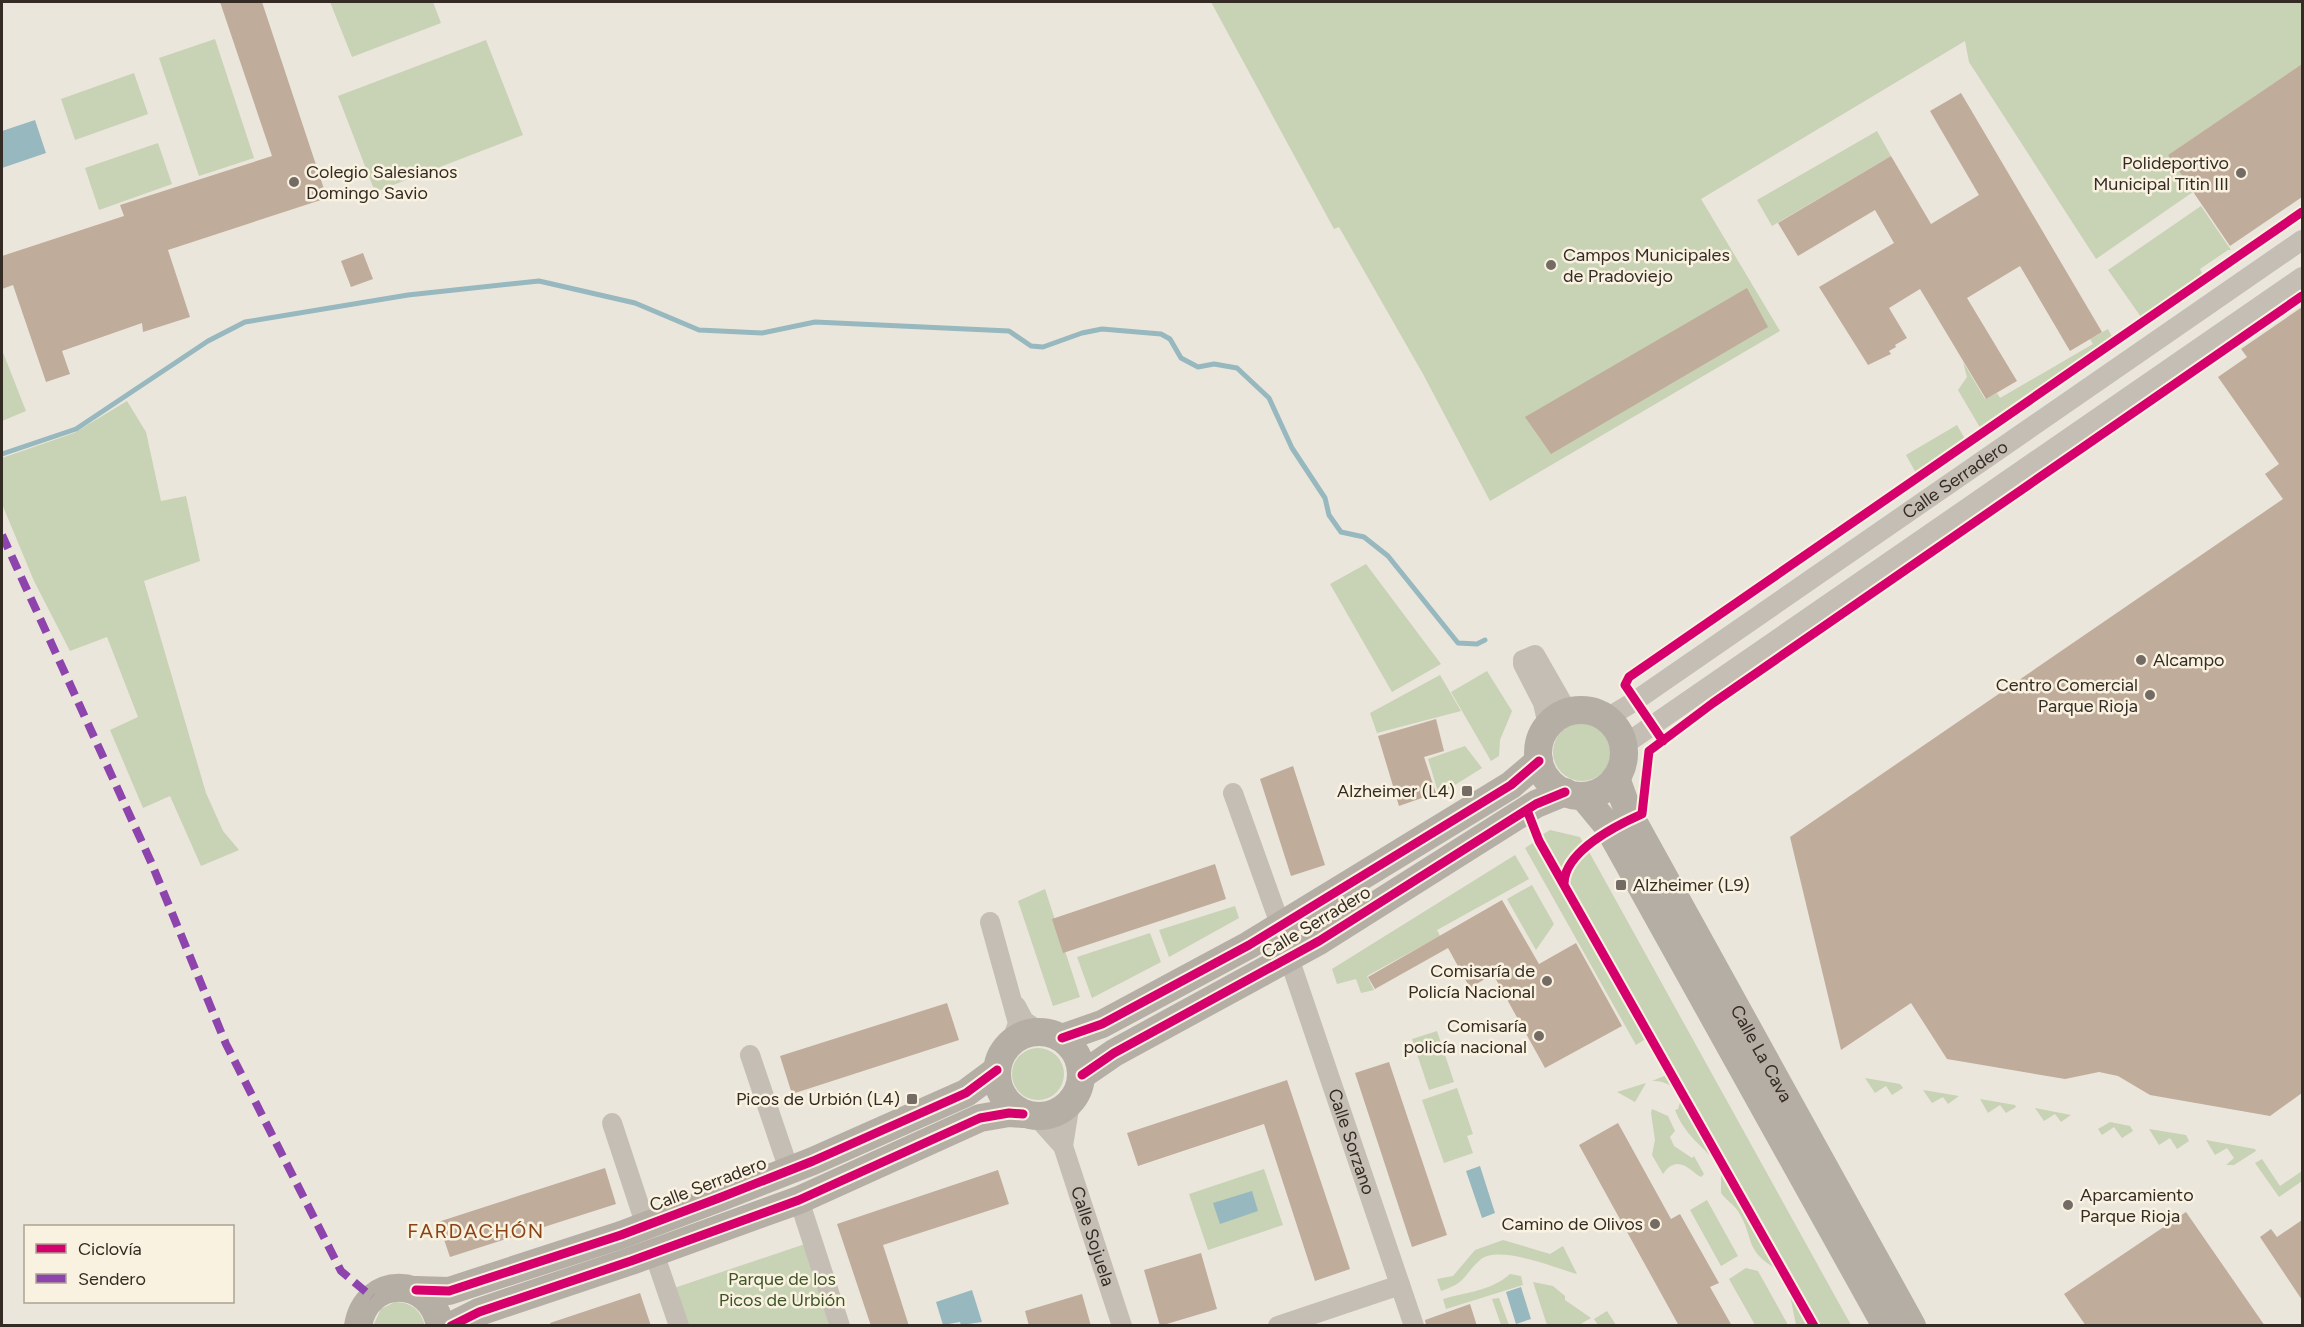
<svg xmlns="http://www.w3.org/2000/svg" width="2304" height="1327" viewBox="0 0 2304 1327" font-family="Figtree,sans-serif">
<rect width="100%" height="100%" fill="#ebe6db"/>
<path fill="#c8d2b4" d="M330 2H433L441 23 352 57Z
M1211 2H2302V64L2168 155 2193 192 2096 259 1969 62 1965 41 1701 199 1780 331 1490 501 1423 374 1339 227 1334 229Z
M215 39 254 158 199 176 159 58Z
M486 40 523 135 375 192 338 96Z
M134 73 148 114 75 140 61 99Z
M1877 131 1891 156 1772 226 1757 200Z
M158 143 172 184 99 210 85 168Z
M2201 206 2231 250H2228L2200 269 2203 275 2141 317 2108 270Z
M2108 329 2113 339 1982 431 1958 390 1967 377 1963 362 1985 399 1997 393 2000 398 2093 344 2090 339Z
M2 350 26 411 2 421Z
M127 401 146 432 161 501 186 496 200 561 144 581 206 793 223 831 239 850 201 866 170 796 143 808 110 730 138 717 107 637 70 651 34 581 2 504V458L74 433Z
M1957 425 1965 439 1916 473 1906 455Z
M1366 564 1441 664 1392 692 1330 584Z
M1487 671 1512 711 1500 740 1499 756 1491 761 1451 692Z
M1440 675 1461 711 1377 733 1370 713Z
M1553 752a29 29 0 1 1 58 0a29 29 0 1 1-58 0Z
M1465 746 1482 768 1439 795 1428 759Z
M1550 830 1580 837 1585 846 1570 857 1562 872 1540 836Z
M1536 841 1647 1038 1636 1045 1525 848Z
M1588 850 1851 1325H1817L1568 885 1572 864Z
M1515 855 1529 879 1437 930 1440 936 1367 976 1374 990 1361 993 1356 979 1337 984 1332 969Z
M1532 885 1554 924 1536 950 1507 899Z
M1045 889 1080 997 1053 1006 1018 901Z
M1235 906 1239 918 1169 957 1159 930Z
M1150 933 1161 962 1092 998 1077 957Z
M1437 1031 1454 1082 1429 1090 1412 1039Z
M1012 1074a26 26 0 1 1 52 0a26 26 0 1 1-52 0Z
M1669 1074 1718 1164C1702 1146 1684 1134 1675 1110L1678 1109 1681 1099C1676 1087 1665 1080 1652 1081Z
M1865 1078 1900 1084 1903 1088 1892 1095 1886 1086 1875 1093Z
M1646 1083 1635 1102 1617 1092Z
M1457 1088 1473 1134 1467 1136 1473 1153 1444 1163 1422 1100Z
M1923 1090 1959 1096 1948 1104 1943 1097 1932 1103Z
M1980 1099 2015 1105 2016 1107 2006 1113 2000 1105 1988 1113Z
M2035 1108 2071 1115 2061 1122 2055 1114 2044 1121Z
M1652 1109 1668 1116 1675 1131 1670 1137 1674 1146 1692 1158 1694 1156 1704 1174 1701 1177C1691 1172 1678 1152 1663 1174L1652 1155 1655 1140 1651 1113Z
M2110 1122 2130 1126 2133 1131 2122 1138 2114 1127 2102 1135 2098 1129Z
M2149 1129 2186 1135 2189 1141 2177 1149 2170 1138 2159 1145Z
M2206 1140 2255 1149 2256 1151 2234 1165H2226L2234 1158 2227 1148 2215 1155Z
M2262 1159 2280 1186 2302 1171V1181L2279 1197 2255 1163Z
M1264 1169 1283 1225 1208 1250 1189 1194Z
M1721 1170 1778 1270C1743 1250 1755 1238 1738 1211 1733 1204 1726 1200 1721 1193Z
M1707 1200 1738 1256 1721 1266 1690 1210Z
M1503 1240 1550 1254 1563 1246 1577 1274C1555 1268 1498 1244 1480 1260 1462 1276 1468 1282 1441 1291L1437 1279 1453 1276 1475 1250Z
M805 1244 833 1325H687L674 1288Z
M1746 1268 1758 1271 1788 1325H1755L1729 1279Z
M1510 1274 1521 1276 1523 1285 1446 1309 1443 1299C1467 1292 1491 1291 1510 1274Z
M1533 1282 1553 1286 1565 1296V1300L1591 1318 1579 1325H1547Z
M1789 1290 1809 1325H1796Z
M1499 1298 1509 1325H1501L1492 1299Z
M395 1302C411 1302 421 1310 425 1326H373L381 1309Z
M1607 1311 1616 1325H1598L1594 1319Z"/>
<path fill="#96b8be" d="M35 120 46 153 2 168V131Z
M1480 1166 1495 1213 1482 1218 1466 1171Z
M1252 1191 1258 1211 1220 1224 1213 1203Z
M1521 1287 1531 1319 1516 1324 1506 1292Z
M972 1290 982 1322 961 1325 960 1322 943 1325 936 1302Z"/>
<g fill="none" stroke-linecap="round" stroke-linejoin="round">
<path stroke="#96b8be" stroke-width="5" d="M2 454 76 429 208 341 245 322 408 295 539 281 635 303 699 330 762 333 815 322 1009 331 1031 346 1043 347 1082 333 1102 329 1161 334 1170 339 1181 358 1198 367 1214 364 1237 368 1269 398 1292 448 1325 498 1329 515 1341 532 1364 537 1388 556 1458 643 1477 644 1485 640"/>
</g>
<path fill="#c0ac9b" d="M220 2H262L327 198 168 250 190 317 143 332 142 323 62 351 70 374 46 382 13 285 2 289V256L124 216 120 205 272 156Z
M2302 64V197L2230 246 2168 155Z
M1961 93 2102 332 2070 351 2020 266 1967 298 2017 381 1986 399 1920 289 1889 308 1907 338 1895 345 1896 347 1889 351 1891 354 1868 365 1819 287 1894 243 1875 210 1798 256 1778 223 1891 156 1931 224 1979 195 1930 111Z
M363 253 373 279 351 287 341 261Z
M1747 288 1768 327 1551 454 1525 417Z
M2302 307V1093L2270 1116 2150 1095 2118 1076 2099 1072 2065 1079 1947 1059 1911 1003 1841 1050 1790 837 2283 499 2265 474 2279 464 2218 377 2247 357 2241 349Z
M1436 719 1444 751 1424 757 1436 793 1399 806 1378 736Z
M1293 766 1325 865 1291 876 1260 779Z
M1215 864 1226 899 1063 953 1052 919Z
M1502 900 1539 964 1576 943 1622 1026 1545 1068 1493 974 1470 988 1448 948 1375 989 1368 977Z
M947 1003 959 1040 792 1094 780 1056Z
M1389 1062 1447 1235 1412 1247 1355 1073Z
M1287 1080 1350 1269 1315 1281 1264 1124 1138 1166 1127 1133Z
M1618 1123 1671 1219 1680 1214 1719 1283 1710 1287 1732 1326H1679L1579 1145Z
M605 1168 616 1204 450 1257 438 1222Z
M998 1170 1009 1204 883 1245 909 1326H871L837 1224Z
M2186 1212 2265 1326H2086L2064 1294Z
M2302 1220V1300L2260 1237 2271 1229 2277 1237Z
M1201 1253 1217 1309 1160 1326 1144 1270Z
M640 1293 651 1326H551L550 1323Z
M1082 1294 1091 1326H1029L1025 1311Z
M1470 1304 1477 1326H1426L1425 1320Z"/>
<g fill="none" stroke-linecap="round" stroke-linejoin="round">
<g stroke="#c4beb5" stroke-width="20">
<path id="s1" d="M1607 718 1635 701 2302 240"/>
<path d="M1548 725 1543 703 1523 664V660L1535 655 1563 704 1572 711"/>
<path d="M1624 745 2302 277"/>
<path d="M1233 793 1281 927"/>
<path d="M990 922 1018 1023 1011 1043"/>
<path id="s2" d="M1289 958 1414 1326"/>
<path d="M1016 1006 1024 1021 1040 1032"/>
<path d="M750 1055 789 1170"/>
<path id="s3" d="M1037 1117 1063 1146 1122 1326"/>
<path d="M612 1123 646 1226"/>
<path d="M1063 1146 1070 1103"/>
<path d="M799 1200 840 1326"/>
<path d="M654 1253 679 1326"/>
<path d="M1278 1326 1400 1285"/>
</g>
<g stroke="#b5aea5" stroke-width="28">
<circle cx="1581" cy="753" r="43"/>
<path id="s4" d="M1616 778 1629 814 1912 1326"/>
<path d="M1583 796 1607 825 1886 1326"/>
<circle cx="1039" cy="1074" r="42"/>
<path d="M1062 1038 1102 1024 1249 945 1511 785 1539 761"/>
<path d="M1082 1075 1114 1053 1319 941 1536 804 1565 792"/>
<path d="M416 1290 449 1291 621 1235 719 1198 813 1161 966 1093 997 1070"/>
<path d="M358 1326C366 1275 432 1275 440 1326"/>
<path d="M451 1326 479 1312 631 1261 799 1200 980 1118 1009 1113 1023 1114"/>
</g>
<path stroke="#8e44ad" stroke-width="8" stroke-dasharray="15 8" stroke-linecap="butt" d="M2 535 151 862 226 1044 341 1271 372 1297"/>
<g stroke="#faf2e0" stroke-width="13">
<path id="cycleway" d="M1663 741 1625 685 1629 677 2302 212
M1527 810 1539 841 1814 1326
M1564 884C1564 852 1615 826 1642 814L1649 751 1713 703 2302 296
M1062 1038 1102 1024 1249 945 1511 785 1539 761
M1082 1075 1114 1053 1319 941 1536 804 1565 792
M416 1290 449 1291 621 1235 719 1198 813 1161 966 1093 997 1070
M451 1326 479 1312 631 1261 799 1200 980 1118 1009 1113 1023 1114"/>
</g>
<use href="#cycleway" stroke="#d6006c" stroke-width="9"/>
</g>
<g fill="#746c64" stroke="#faf2e0" stroke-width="2">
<circle cx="2241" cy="173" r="6"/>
<circle cx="294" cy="182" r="6"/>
<circle cx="1551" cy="265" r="6"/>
<circle cx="2141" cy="660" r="6"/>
<circle cx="2150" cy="695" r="6"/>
<rect x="1461" y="785" width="12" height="12" rx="3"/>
<rect x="1615" y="879" width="12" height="12" rx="3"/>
<circle cx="1547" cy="981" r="6"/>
<circle cx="1539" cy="1036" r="6"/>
<rect x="906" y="1093" width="12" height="12" rx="3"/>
<circle cx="2068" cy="1205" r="6"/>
<circle cx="1655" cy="1224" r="6"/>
</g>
<g text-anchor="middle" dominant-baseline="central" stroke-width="5" stroke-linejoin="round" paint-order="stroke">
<g font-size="18" fill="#342b24" stroke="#faf2e0" text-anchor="end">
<text x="2229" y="163">Polideportivo<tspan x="2229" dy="21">Municipal Titin III</tspan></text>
<text x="306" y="172" text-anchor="start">Colegio Salesianos<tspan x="306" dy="21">Domingo Savio</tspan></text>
<text x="1563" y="255" text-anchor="start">Campos Municipales<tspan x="1563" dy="21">de Pradoviejo</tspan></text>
<text x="2153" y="660" text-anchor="start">Alcampo</text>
<text x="2138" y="685">Centro Comercial<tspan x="2138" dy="21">Parque Rioja</tspan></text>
<text x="1455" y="791">Alzheimer (L4)</text>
<text x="1633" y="885" text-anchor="start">Alzheimer (L9)</text>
<text x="1535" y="971">Comisaría de<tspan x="1535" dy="21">Policía Nacional</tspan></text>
<text x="1527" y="1026">Comisaría<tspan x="1527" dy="21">policía nacional</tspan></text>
<text x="900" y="1099">Picos de Urbión (L4)</text>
<text x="2080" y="1195" text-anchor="start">Aparcamiento<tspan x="2080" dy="21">Parque Rioja</tspan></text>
<text x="1643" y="1224">Camino de Olivos</text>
</g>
<g font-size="18" fill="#342b24" stroke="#faf2e0">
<text stroke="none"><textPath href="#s1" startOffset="422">Calle Serradero</textPath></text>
<text transform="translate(1316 922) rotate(-31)">Calle Serradero</text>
<text stroke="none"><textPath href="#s4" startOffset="312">Calle La Cava</textPath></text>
<text stroke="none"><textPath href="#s2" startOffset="194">Calle Sorzano</textPath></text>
<text transform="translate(708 1184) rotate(-21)">Calle Serradero</text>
<text stroke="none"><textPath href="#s3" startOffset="134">Calle Sojuela</textPath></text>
</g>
<g font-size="18" fill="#3c5426" stroke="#faf2e0">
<text x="782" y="1279">Parque de los<tspan x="782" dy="21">Picos de Urbión</tspan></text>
</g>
<g font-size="20" letter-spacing="1.5" fill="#894317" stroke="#faf2e0">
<text x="476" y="1231">FARDACHÓN</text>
</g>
</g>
<rect width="2304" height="1327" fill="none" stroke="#342b24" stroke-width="6"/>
<rect x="24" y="1225" width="210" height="78" fill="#faf2e0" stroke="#aba295" stroke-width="1.5"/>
<rect x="36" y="1244" width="30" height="9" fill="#d6006c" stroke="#aba295" stroke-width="1.5"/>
<text x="78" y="1255" font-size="18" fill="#342b24">Ciclovía</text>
<rect x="36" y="1274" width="30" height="9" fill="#8e44ad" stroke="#aba295" stroke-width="1.5"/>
<text x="78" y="1285" font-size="18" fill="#342b24">Sendero</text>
</svg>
